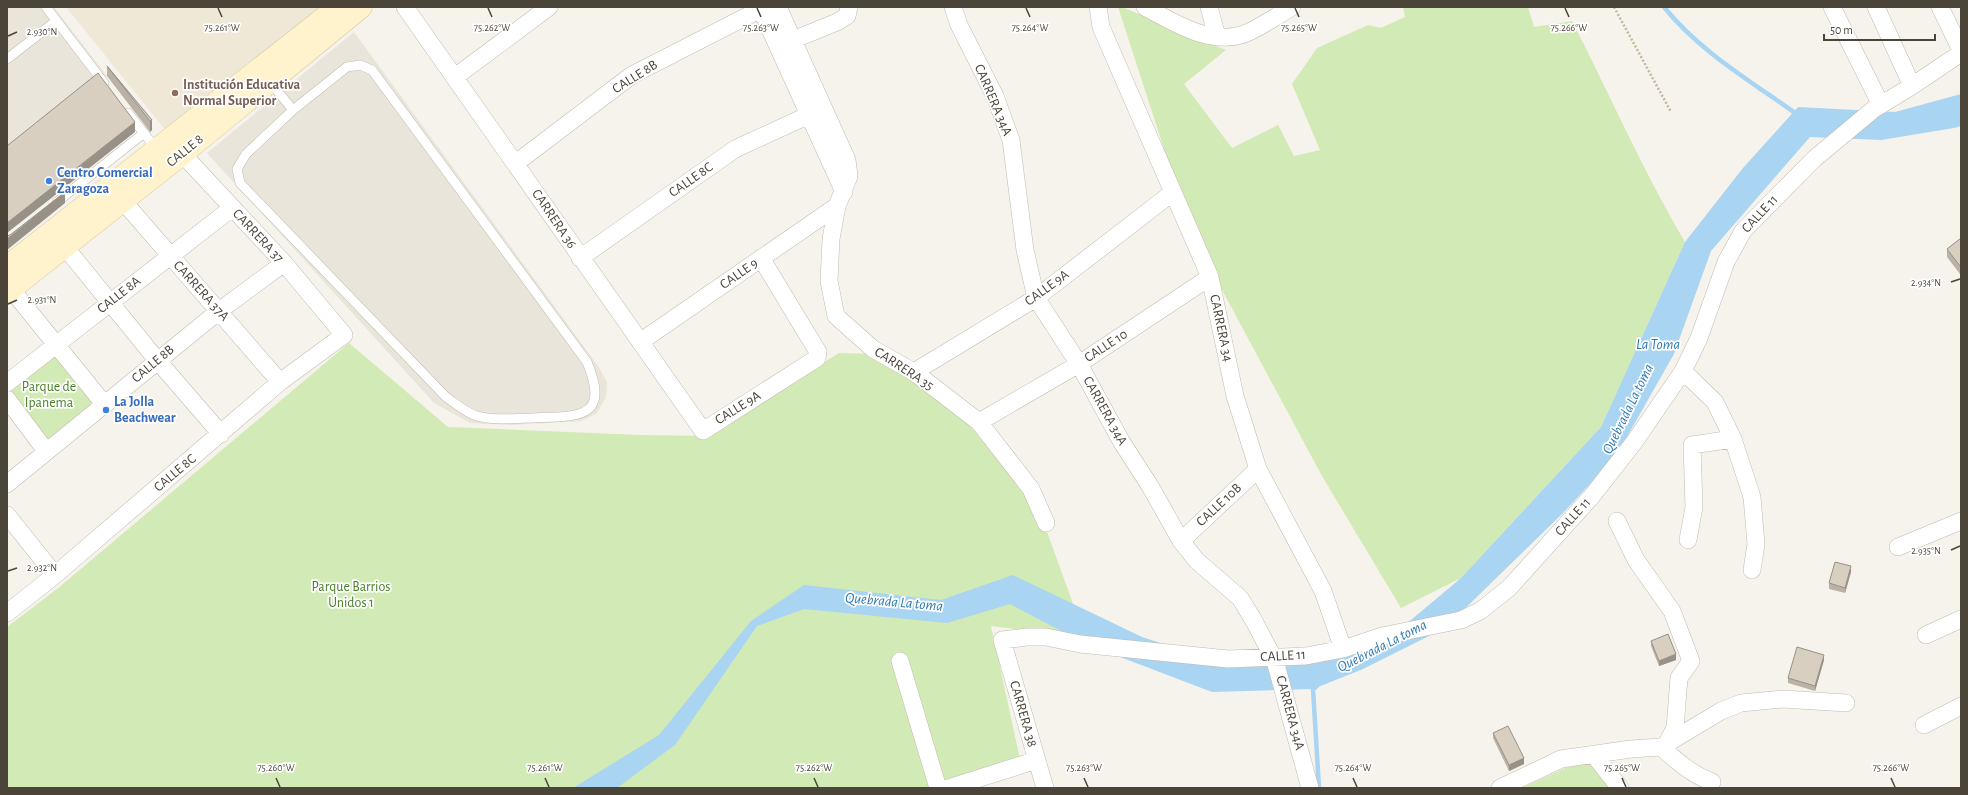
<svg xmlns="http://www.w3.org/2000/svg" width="1968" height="795" viewBox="0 0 1968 795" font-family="'Alegreya Sans',sans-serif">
<rect width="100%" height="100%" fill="#f6f3ec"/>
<path fill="#eae5da" d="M7 7H54L107 76 7 157Z
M354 32 598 366 607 382 606 397 597 413 582 421 511 425 470 423 434 403 207 153Z"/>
<path fill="#efe8d6" d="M66 7H325L167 132Z"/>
<path fill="#d2eab5" d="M1118 7H1122L1226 50 1184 84 1232 148 1278 125 1294 156 1320 150 1292 84 1317 48 1368 25 1381 28 1405 17 1403 7H1528L1534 27 1572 21C1610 95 1643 171 1685 242L1601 427 1461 578 1401 608 1322 476 1213 273 1178 192Z
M349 343 448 427 640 435 706 436 839 353 872 354 900 372 969 425 1037 504 1085 637 991 626 1020 759 925 788H7V627L57 589Z
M55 349 97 402 43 443 7 393V385Z
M1589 757 1612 788H1522Z"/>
<path fill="#a9d4f2" d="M1961 94V126L1954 128 1881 140 1810 137 1711 251 1674 354 1616 456 1562 514 1445 628 1363 669 1313 689 1212 692 1086 644 1010 604 947 623 804 609 757 626 675 745 617 788H573L659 735 751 621 804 585 941 600 1013 575 1142 637 1235 667 1350 656 1411 620 1461 578 1601 427 1685 242 1743 168 1798 107 1895 112Z"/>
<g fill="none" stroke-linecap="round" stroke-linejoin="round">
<path stroke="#a9d4f2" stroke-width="4.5" d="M1664 7C1699 51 1752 82 1798 115
M1317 686 1313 689 1319 788"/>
<g stroke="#c2bbae" stroke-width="10">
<path id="lane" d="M46 7 104 83
M7 59 56 21
M360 65 372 70 587 362C611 420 578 416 532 418 515 418 494 421 477 416 466 413 455 403 446 397L240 183 237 169 246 154 293 110 347 67Z
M270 82 293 110
M128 113 157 150
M57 202 144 133"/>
</g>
<g stroke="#c2bbae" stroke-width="18">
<path id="street" d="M405 7 703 431 817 358 818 352 761 258
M760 7 844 192
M778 7 847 160 849 176 837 206 831 239 829 281 836 316 873 349 914 372 979 422 1031 489 1046 523
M953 7 959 25 995 96 1011 140 1025 250 1036 298 1079 364 1121 441 1150 486 1181 541 1197 561 1240 598 1254 621 1275 661 1310 788
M1098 7 1101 27 1210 277 1235 396 1258 469 1323 591 1343 649
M1145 7C1176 24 1214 48 1249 32 1264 25 1278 15 1292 7
M1209 7 1217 37
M1832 7 1881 105
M1876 7 1912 86
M1940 7 1961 50
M783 44 837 22 847 16 849 7
M455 77 549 7
M516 163 632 75 765 7
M123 201 280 382
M65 247 157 360 221 434
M580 258 735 149 809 115
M11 289 105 405
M640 342 837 206
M1683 371 1715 402 1733 439 1752 497 1756 544 1752 570
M914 372 1036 298 1172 193
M7 383 232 208
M7 399 46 451
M979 422 1079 364 1210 277
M7 484 219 311 284 263
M7 515 55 575
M1617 521 1636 560 1672 611 1691 661 1679 678 1675 728 1667 743
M1688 540 1694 507 1692 445 1733 439
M1181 541 1258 469
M1898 547 1961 521
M7 613 55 575 280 382 344 335 284 263 174 145
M1926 635 1961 619
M900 661 938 788
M1924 725 1961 706
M1661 747C1678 762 1691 774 1712 782
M1594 755 1620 788
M948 788 1037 760
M1045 788 1002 640 1027 637H1046L1080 644 1228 659 1306 656 1343 649 1382 636 1461 620 1480 611 1509 588 1592 496 1635 441 1683 371 1699 338 1726 262 1743 231 1814 159 1874 109 1912 86 1961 53
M1500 788 1561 759 1631 749 1661 747 1721 711 1741 703 1783 699 1846 703"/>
</g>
<g stroke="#d6c79b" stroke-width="23">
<path id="secondary" d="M7 267 337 8
M7 292 182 154 361 7"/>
</g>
<path stroke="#c4b79f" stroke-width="2.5" stroke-dasharray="2 2" stroke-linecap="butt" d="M1614 7 1671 112"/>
<use href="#lane" stroke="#fff" stroke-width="9"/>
<use href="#street" stroke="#fff" stroke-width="17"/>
<use href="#secondary" stroke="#fff3cd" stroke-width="22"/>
</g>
<path fill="#bab2a6" d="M107 66 152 120V130L150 132 107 76Z
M1961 238V273L1960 274 1947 257V249Z
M1851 572 1845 593 1829 589V583Z
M1651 641 1676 660 1659 666 1651 646Z
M1824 660 1815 691 1788 683V678Z
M1493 733 1524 764 1509 771 1493 738Z"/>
<path fill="#979187" d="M152 120V130L150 132V121Z
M135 122V132L7 233V223Z
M65 192V203L7 250V239Z
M1851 566V572L1845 593V588Z
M1676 654V660L1659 666V661Z
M1824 655V660L1815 691V686Z
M1524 758V764L1509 771V765Z"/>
<path fill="#d8cfc1" stroke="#979187" d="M107 66 152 120 150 121Z
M98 73 135 122 7 223V146Z
M65 192 7 239V236L10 235Z
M1961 238V265L1960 266 1947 249Z
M1835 562 1851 566 1845 588 1829 583Z
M1668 634 1676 654 1659 661 1651 641Z
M1797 647 1824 655 1815 686 1788 678Z
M1508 726 1524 758 1509 765 1493 733Z"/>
<path fill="none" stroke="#4b4439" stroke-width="1.5" d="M218 8 222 17M488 8 492 17M757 8 761 17M1026 8 1030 17M1295 8 1299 17M1565 8 1569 17M8 36 17 32M1951 282 1960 279M8 304 17 300M1951 550 1960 546M8 571 17 568M276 778 280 787M545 778 549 787M814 778 818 787M1084 778 1088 787M1353 778 1357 787M1622 778 1626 787M1891 778 1895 787"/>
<circle fill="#8d6e63" stroke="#fff" stroke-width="1.5" cx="175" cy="93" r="4"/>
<g fill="#3f7fe0" stroke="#fff" stroke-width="1.5">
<circle cx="49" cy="181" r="4"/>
<circle cx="106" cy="410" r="4"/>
</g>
<g text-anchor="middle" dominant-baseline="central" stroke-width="3.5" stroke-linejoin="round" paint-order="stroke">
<g font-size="14" fill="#4b4439" stroke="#fff">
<text transform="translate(635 77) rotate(-32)">CALLE 8B</text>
<text transform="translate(993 100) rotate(67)">CARRERA 34A</text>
<text transform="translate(185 151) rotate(-39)">CALLE 8</text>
<text transform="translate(691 180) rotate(-35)">CALLE 8C</text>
<text transform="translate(1760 214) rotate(-47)">CALLE 11</text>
<text transform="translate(554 219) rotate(56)">CARRERA 36</text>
<text transform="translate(258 236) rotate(47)">CARRERA 37</text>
<text transform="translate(739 274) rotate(-35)">CALLE 9</text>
<text transform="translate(1047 288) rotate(-36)">CALLE 9A</text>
<text transform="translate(201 291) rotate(48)">CARRERA 37A</text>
<text transform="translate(119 295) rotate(-38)">CALLE 8A</text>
<text transform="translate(1221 328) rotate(78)">CARRERA 34</text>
<text transform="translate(1106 346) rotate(-33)">CALLE 10</text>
<text transform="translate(153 364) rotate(-40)">CALLE 8B</text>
<text transform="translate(904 369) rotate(33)">CARRERA 35</text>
<text transform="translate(738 408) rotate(-32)">CALLE 9A</text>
<text transform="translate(1105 411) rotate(61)">CARRERA 34A</text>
<text transform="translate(175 473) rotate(-40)">CALLE 8C</text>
<text transform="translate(1219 505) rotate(-43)">CALLE 10B</text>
<text transform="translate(1573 517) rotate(-48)">CALLE 11</text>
<text transform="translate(1283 656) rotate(-3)">CALLE 11</text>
<text transform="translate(1290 713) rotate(75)">CARRERA 34A</text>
<text transform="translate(1023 714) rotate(74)">CARRERA 38</text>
</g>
<g font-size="14" font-weight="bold" fill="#785e54" stroke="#fff" text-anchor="start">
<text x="183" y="85">Institución Educativa<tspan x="183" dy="16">Normal Superior</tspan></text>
</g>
<g font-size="14" font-weight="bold" fill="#366cbe" stroke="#fff" text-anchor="start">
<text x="57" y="173">Centro Comercial<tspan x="57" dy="16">Zaragoza</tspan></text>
<text x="114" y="402">La Jolla<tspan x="114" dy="16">Beachwear</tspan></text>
</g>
<g font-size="14" fill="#4a7f2a" stroke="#fff">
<text x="49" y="387">Parque de<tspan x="49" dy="16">Ipanema</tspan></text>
<text x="351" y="587">Parque Barrios<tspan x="351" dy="16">Unidos 1</tspan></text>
</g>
<g font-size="15" font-style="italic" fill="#2e7ab2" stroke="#fff">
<text x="1658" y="344">La Toma</text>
<text transform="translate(1628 409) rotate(-64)">Quebrada La toma</text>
<text transform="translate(894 602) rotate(5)">Quebrada La toma</text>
<text transform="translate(1382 646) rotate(-27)">Quebrada La toma</text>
</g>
</g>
<g font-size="10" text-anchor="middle" fill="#4b4439" stroke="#fff" stroke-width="3.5" stroke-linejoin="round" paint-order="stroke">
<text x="222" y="31">75.261°W</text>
<text x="492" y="31">75.262°W</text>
<text x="761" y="31">75.263°W</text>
<text x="1030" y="31">75.264°W</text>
<text x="1299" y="31">75.265°W</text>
<text x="1569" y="31">75.266°W</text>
<text x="42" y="35">2.930°N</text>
<text x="1926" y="286">2.934°N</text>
<text x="42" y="303">2.931°N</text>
<text x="1926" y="554">2.935°N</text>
<text x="42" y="571">2.932°N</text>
<text x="276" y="771">75.260°W</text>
<text x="545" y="771">75.261°W</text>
<text x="814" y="771">75.262°W</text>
<text x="1084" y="771">75.263°W</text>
<text x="1353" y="771">75.264°W</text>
<text x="1622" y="771">75.265°W</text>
<text x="1891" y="771">75.266°W</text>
</g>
<rect width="1968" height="795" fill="none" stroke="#4b4439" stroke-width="16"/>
<path d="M1824 34v6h111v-6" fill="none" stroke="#4b4439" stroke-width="2"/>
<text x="1830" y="34" font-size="12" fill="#4b4439" stroke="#ffffff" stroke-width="3" paint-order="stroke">50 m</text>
</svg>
